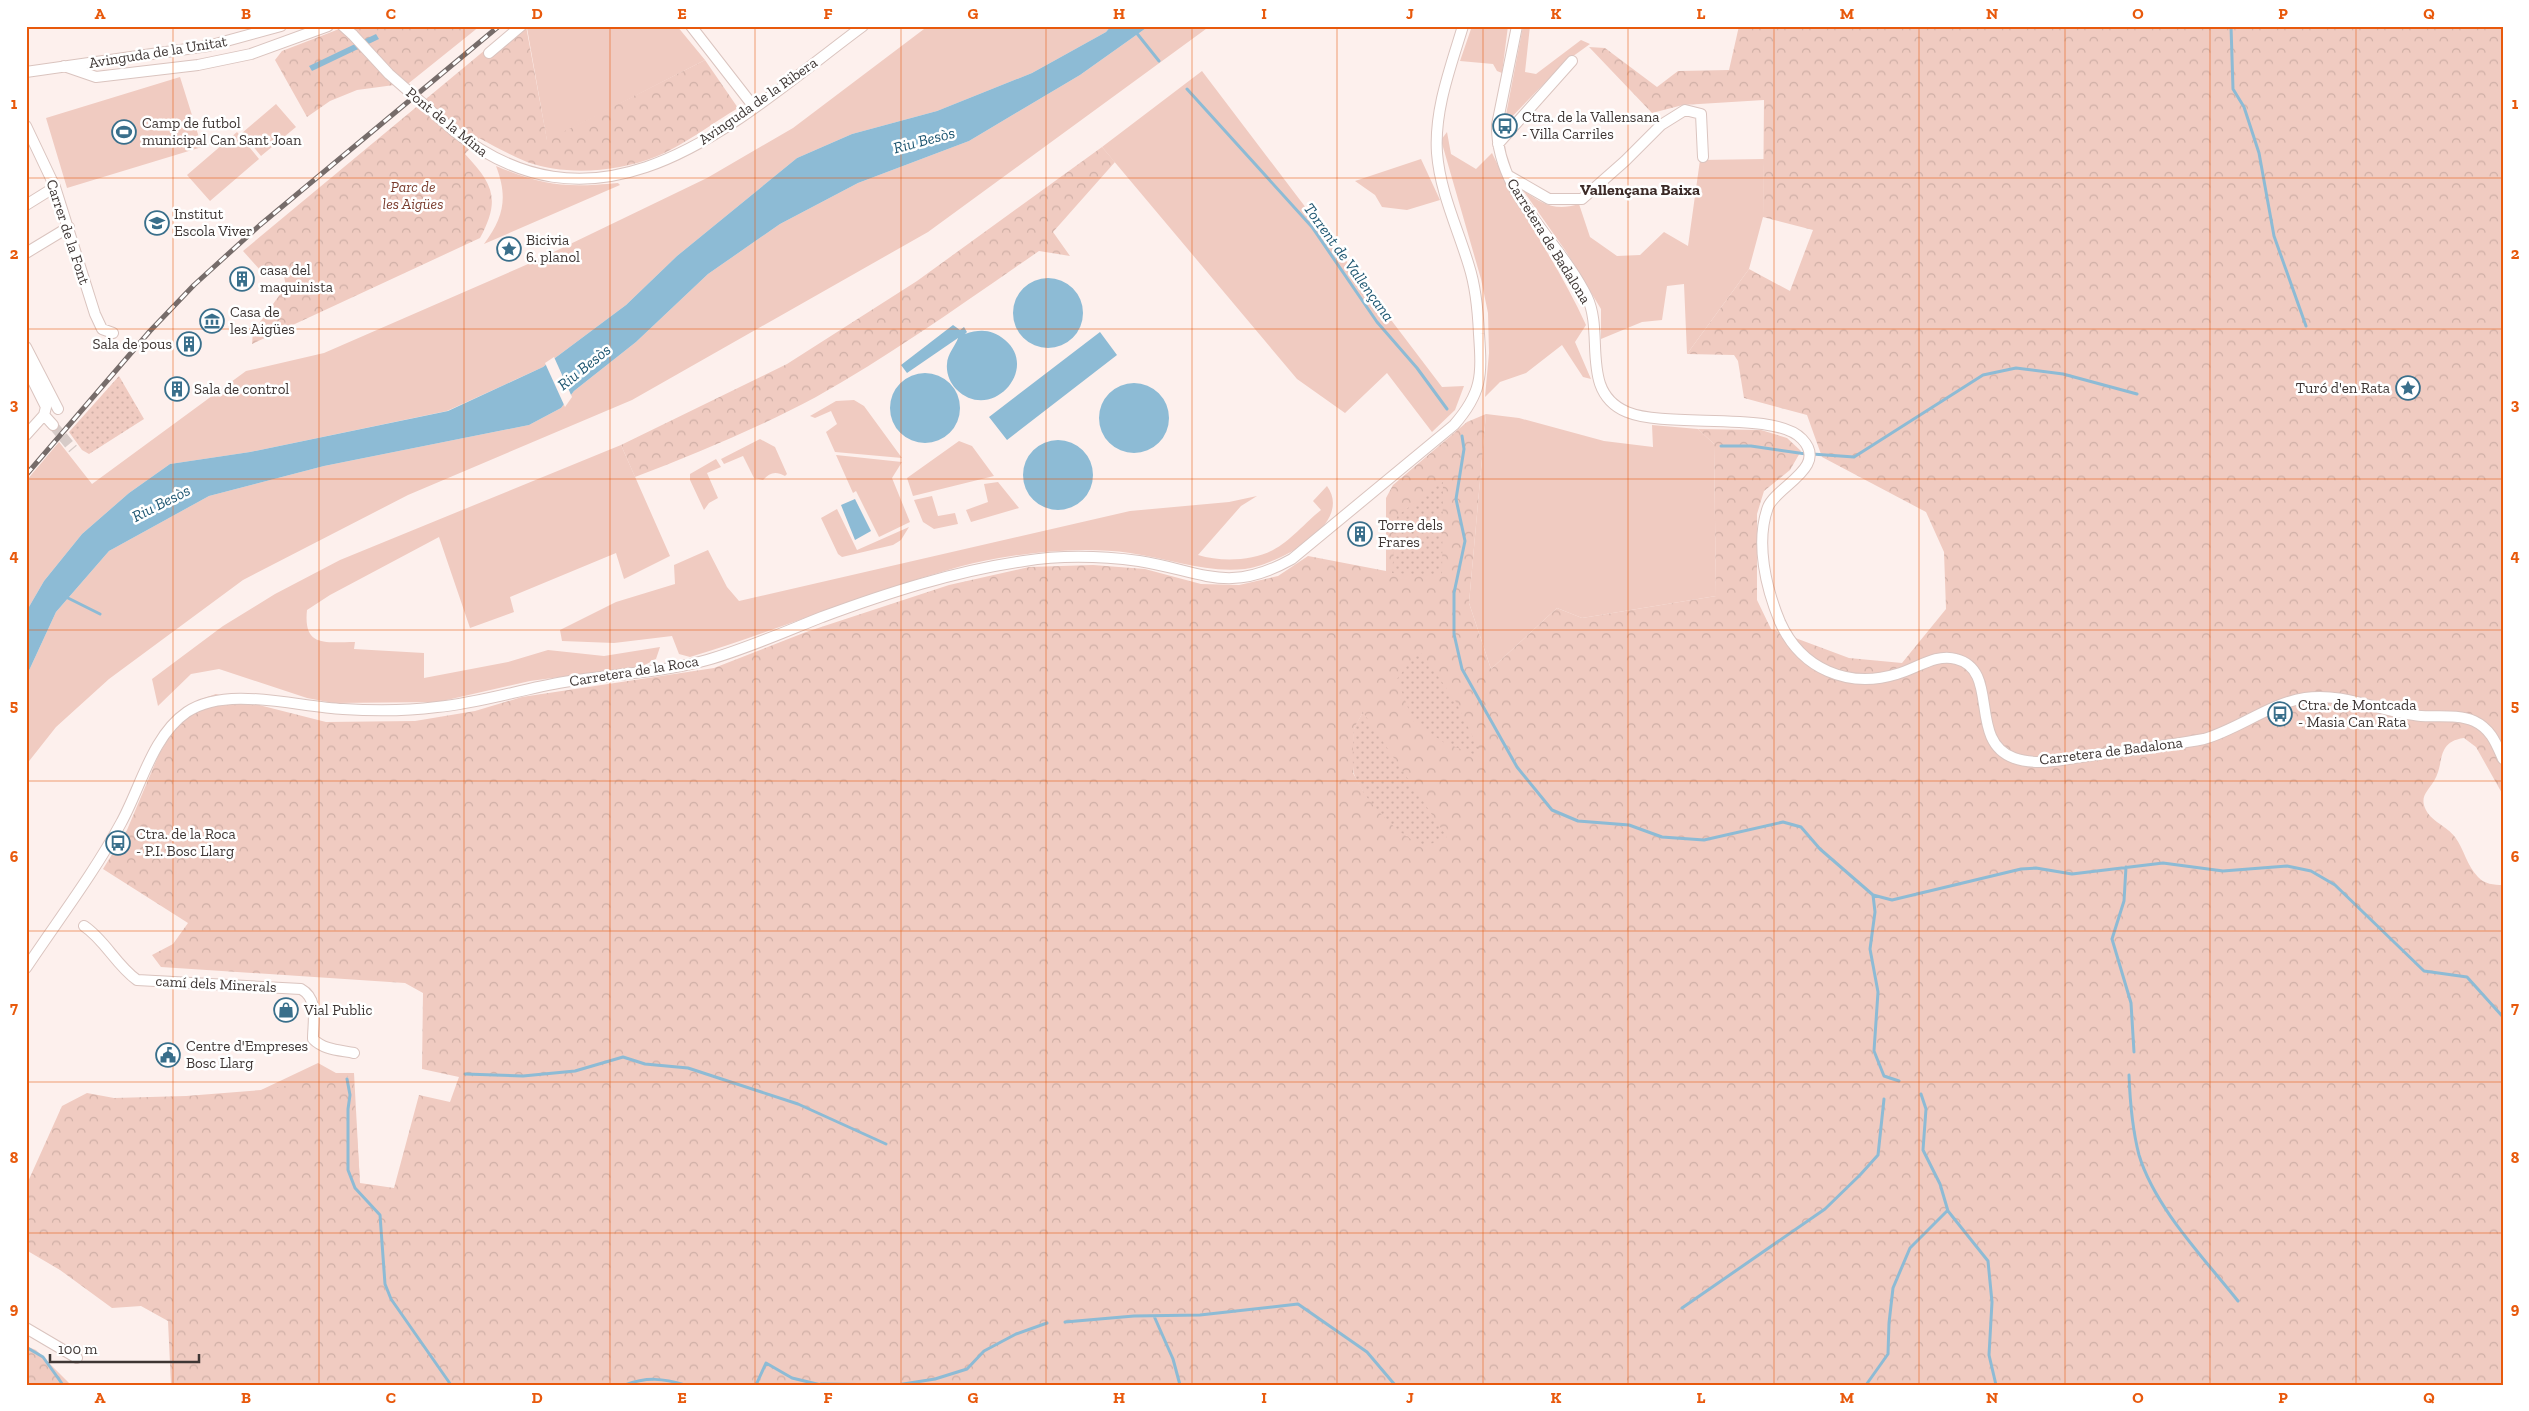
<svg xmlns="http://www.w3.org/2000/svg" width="2529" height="1411" viewBox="0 0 2529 1411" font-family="'Zilla Slab',serif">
<defs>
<pattern id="forest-crowns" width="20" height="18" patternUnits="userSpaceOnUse" patternTransform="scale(1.25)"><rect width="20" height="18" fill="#f0cbc1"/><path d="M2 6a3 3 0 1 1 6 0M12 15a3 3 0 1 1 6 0" fill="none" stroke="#cfafa6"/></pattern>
<pattern id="garden-dots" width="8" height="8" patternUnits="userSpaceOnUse" patternTransform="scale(1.25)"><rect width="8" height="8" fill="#f0cbc1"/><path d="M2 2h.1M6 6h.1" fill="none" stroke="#cfafa6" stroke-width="1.8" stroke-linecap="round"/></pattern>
</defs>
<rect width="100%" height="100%" fill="#fdf0ed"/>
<path fill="#f0cbc1" d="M529 26H677L705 60 547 141 527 28Z
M928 26H1111L1106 32 1032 73 937 111 852 134 797 158 677 256 626 305 543 367 447 411 250 452 170 464 129 493 82 534 44 581 26 612V481L59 442 92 484 246 371 324 353 535 261 707 178 793 128Z
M1149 26H1210L928 232 632 400 408 495 243 580 109 679 56 727 26 765V677L56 612 109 551 209 496 324 466 529 425 561 408 574 391 636 342 708 274 780 224 858 183 969 141 1080 75Z
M1472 26H1508L1502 73 1497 71 1493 64 1460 61Z
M1523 26H1530L1525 72 1536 74 1581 40 1590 44 1565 62 1504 125Z
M1202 71 1442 387 1464 386 1455 410 1432 432 1387 373 1345 413 1297 379 1102 147Z
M180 77 202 147 67 188 46 118Z
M276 104 296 127 261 156 242 133Z
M237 132 259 159 210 201 187 175Z
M1447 132 1451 154 1476 169 1492 153C1520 213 1559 265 1586 325L1575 342 1591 379 1583 377 1562 345 1526 373 1500 382 1485 397 1489 353 1488 313 1481 279 1441 140Z
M1421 159 1440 200 1407 210 1382 207 1375 195 1355 181Z
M1764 159 1763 217 1749 269 1687 354 1684 284 1667 286 1662 320 1642 322 1601 339V309L1567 253 1522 189C1540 203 1554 212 1579 204L1590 237 1617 256 1640 255 1664 232 1688 246 1700 160Z
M496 166C545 186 565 188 618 183L620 185 484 244C504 217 508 197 496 166Z
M854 400 864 406 902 458 835 452 826 432 837 424 831 411 815 418 810 416 836 401Z
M1486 414 1519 418 1604 441 1653 447 1652 425 1698 429 1714 444 1716 596 1582 618 1557 608 1491 669 1469 603Z
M760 439 775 447 787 474 785 476C776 471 770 472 763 480L754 478 743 456 724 464 721 459Z
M959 441 972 446 994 476 913 496 907 478Z
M621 445 670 556 624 579 616 553 510 597 514 612 470 628 439 537 330 595 307 610C303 648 326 642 355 642L354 649 424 653V678L508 662 548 650 604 656 660 647 656 659 643 666 530 681 438 702 333 703 307 698 219 669 191 674 158 706 152 679 223 626 275 594 340 560Z
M836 455 902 462 892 478 910 522 879 537 856 491 853 493Z
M716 459 721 467 707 473 718 498 709 503 704 510 690 480V474Z
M998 482 1019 508 971 522 966 510 988 502 984 484Z
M1327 486C1355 525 1276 565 1245 569 1205 573 1170 559 1130 553 1087 547 1041 551 999 558 964 564 930 575 897 586 828 608 760 636 690 657L679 654 672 636 614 643 562 641 560 630 616 602 675 584 674 565 708 550 727 587 739 601 1130 511 1229 502 1257 496 1241 506 1198 555C1221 562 1252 561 1273 550 1289 542 1307 521 1321 510L1313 501Z
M932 496 938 516 955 513 958 524 934 529 923 522 914 500Z
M837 509 857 550 909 527 901 540 893 545 842 557 838 554 821 518Z
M318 1063 336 1073H354L360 1184 357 1151 261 1090Z"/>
<path fill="url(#forest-crowns)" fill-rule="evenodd" d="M347 26H480L409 83 357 90 330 101 307 117 275 60 282 51Z
M514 26H526L547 140 705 60 738 108C713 123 681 147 655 157 618 172 565 176 527 162 510 155 494 146 479 138L465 154C493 184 501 199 480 238L252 344 253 332 286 286 282 267 261 271 243 251Z
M1739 26H2503V795L2476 747 2464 738C2435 742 2445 764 2434 781 2428 791 2420 796 2425 808 2430 821 2447 826 2455 837 2464 849 2467 866 2478 877 2484 884 2494 885 2503 885V1385H171L168 1321 141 1306 112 1308 60 1270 26 1250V1186L62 1106 87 1093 114 1098 186 1096 261 1090 353 1075 360 1183 394 1188 419 1095 450 1102 459 1077 422 1069 423 993 405 983 161 967 152 955 173 944 188 923 103 869 127 830 159 754 185 711 198 700 216 694 326 722 415 721 475 711 522 697 714 668 806 632 949 585 1029 567 1093 565 1145 569 1201 584 1239 585 1278 576 1308 556 1386 571V498L1393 485 1467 422 1486 414 1469 603 1491 669 1557 608 1582 618 1716 596 1714 444 1698 429 1761 430 1787 438 1801 451 1790 470 1764 491 1757 514V600L1771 629 1849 658 1902 663 1946 609 1944 552 1926 512 1822 457 1807 415 1744 398 1738 361 1734 355 1687 354 1749 269 1790 291 1813 230 1763 217 1764 100 1683 105 1652 113 1589 47 1605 48 1657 87 1678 71 1729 70ZM1363 712 1388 820 1363 791 1353 773 1354 729Z
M1102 147 1115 162 1053 232 1070 256 1039 251C966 301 893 354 816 397 758 428 696 454 635 477L621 445 787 364 917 281Z
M26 1346 36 1350 71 1385H26Z"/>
<path fill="url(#garden-dots)" d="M119 376 144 419 89 454 82 450 69 432Z
M1443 482 1442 576 1392 573 1397 516Z
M1419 650 1455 700 1483 758 1443 742 1413 721 1397 679Z
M1363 711V712L1447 837 1426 846C1401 839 1363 800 1354 774 1352 769 1353 735 1354 729 1356 723 1361 717 1363 711Z"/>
<path fill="#8dbbd5" d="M1111 26H1149L1080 75 969 141 858 183 780 224 708 274 636 342 574 391 561 408 529 425 324 466 209 496 109 551 56 612 26 677V612L44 581 82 534 129 493 170 464 250 452 448 411 543 367 626 305 677 256 797 158 852 134 937 111 1032 73 1106 32Z
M376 34 379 39 312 71 309 66Z
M1013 313a35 35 0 1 1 70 0a35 35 0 1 1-70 0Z
M953 325 960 330 964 327 967 332 965 334C980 329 992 329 1005 340 1040 369 991 424 956 389 950 383 946 373 947 364 947 354 956 345 958 338L907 373 901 365Z
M1100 332 1117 355 1007 440 989 417Z
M890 408a35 35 0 1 1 70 0a35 35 0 1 1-70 0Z
M1099 418a35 35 0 1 1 70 0a35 35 0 1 1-70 0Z
M1023 475a35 35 0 1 1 70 0a35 35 0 1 1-70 0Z
M855 499 871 531 855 540 841 505Z"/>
<path fill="#fdf0ed" d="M554 357 572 397 565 407 545 363Z"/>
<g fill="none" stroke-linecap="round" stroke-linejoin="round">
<path stroke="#8dbbd5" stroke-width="3" d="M1131 26 1159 61
M2231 26 2233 89 2244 107 2259 153 2274 236 2306 326
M1187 89 1312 227 1377 322 1417 368 1447 409
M1462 436 1464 449 1456 499 1465 541 1454 593V634L1462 669 1517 767 1552 810 1578 821 1629 825 1662 837 1704 840 1783 822 1801 827 1820 849 1873 895 1892 900 2021 869 2036 868 2072 874 2163 863 2223 871 2287 866 2311 871 2335 885 2424 971 2467 977 2503 1017
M1721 446H1751L1806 454
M1812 454 1854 457 1983 375 2016 368 2063 374 2137 394
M64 596 100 614
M2126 867 2124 901 2112 939 2131 1003 2134 1052
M1873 895 1875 912 1870 949 1878 992 1874 1051 1884 1076 1899 1081
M465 1074 523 1076 575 1071 623 1057 645 1064 688 1068 798 1104 886 1144
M2129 1075C2130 1102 2132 1128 2139 1155 2155 1208 2204 1258 2238 1301
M347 1079 350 1095 348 1109V1170L355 1188 380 1215 385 1284 391 1299 451 1385
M1921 1094 1926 1109 1923 1150 1940 1184 1948 1211 1988 1261 1992 1302 1989 1355 1996 1385
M1682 1308 1825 1209 1860 1175 1878 1155 1884 1099
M1154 1316 1173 1359 1180 1385
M1065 1322 1134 1316 1200 1315 1298 1304 1367 1352 1395 1385
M26 1347 43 1357 63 1385
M821 1384 896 1385
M625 1385C646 1377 663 1378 685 1385
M756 1385 766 1363 792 1378 821 1385
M897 1385 935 1379 967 1369 984 1351 1016 1334 1047 1323
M1866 1385 1888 1354 1889 1323 1893 1288 1910 1248 1947 1211"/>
<path stroke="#d7cbc8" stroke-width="10" stroke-dasharray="10 5" stroke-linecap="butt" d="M53 425 73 449"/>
<g stroke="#dac4bf" stroke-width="12">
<path id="minor" d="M343 26 353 35
M691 26 754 107
M1517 26 1497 125C1496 194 1559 239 1587 297 1605 334 1579 392 1627 412 1668 429 1775 410 1802 439 1829 467 1777 486 1768 507 1755 543 1766 588 1780 622 1801 669 1848 689 1897 674 1916 669 1936 653 1956 659 2001 670 1967 741 2014 758 2038 767 2070 758 2094 755 2131 750 2167 746 2204 739 2239 729 2270 703 2305 698 2345 692 2383 713 2421 716 2437 717 2459 714 2474 721 2491 729 2496 743 2503 759
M489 53 521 26
M64 66 96 77 198 65 251 54 328 26
M26 72 208 46 281 26
M26 126 55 187 95 314 102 329 113 333
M454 131C607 251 739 118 863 26
M1498 144 1572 61
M1509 176 1549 199H1582L1625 161 1661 125 1685 110 1701 114 1703 157
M26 205 55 187
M26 253 69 227
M26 347 58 409
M26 367 46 407 44 415 26 435
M44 415 53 425
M84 926C105 940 116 965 137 980L301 989C319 999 313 1022 313 1039 324 1050 339 1050 354 1053
M26 968C58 920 94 873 121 823 141 787 152 736 187 712 227 685 297 707 343 709 374 711 406 711 437 707 480 703 522 689 564 682 611 674 661 673 707 660 746 649 784 632 822 617 887 593 955 571 1024 561 1061 555 1101 556 1139 561 1202 571 1228 595 1292 559L1454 425C1482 393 1482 376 1479 334 1478 311 1476 288 1469 266 1458 229 1440 192 1437 153 1434 110 1451 66 1463 26
M26 1328 77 1358"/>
</g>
<use href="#minor" stroke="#fff" stroke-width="10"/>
<g stroke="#766c6a" stroke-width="5">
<path id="rail" d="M26 475 150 331 194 285 260 225 499 26"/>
</g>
<use href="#rail" stroke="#fff" stroke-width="3" stroke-dasharray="9" stroke-linecap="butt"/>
<g stroke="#dac4bf" stroke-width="12" stroke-linecap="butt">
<path id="minor-bridge" d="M353 35 389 74 454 131"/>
</g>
<use href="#minor-bridge" stroke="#fff" stroke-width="10"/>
</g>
<path fill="none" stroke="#e8590c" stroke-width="1" stroke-opacity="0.55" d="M173 26V1385M319 26V1385M464 26V1385M610 26V1385M755 26V1385M901 26V1385M1046 26V1385M1192 26V1385M1337 26V1385M1483 26V1385M1628 26V1385M1774 26V1385M1919 26V1385M2065 26V1385M2210 26V1385M2356 26V1385M26 178H2503M26 329H2503M26 479H2503M26 630H2503M26 781H2503M26 931H2503M26 1082H2503M26 1233H2503"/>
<defs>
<g id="bus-ring" transform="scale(1.25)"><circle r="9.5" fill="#fff" stroke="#396f8b" stroke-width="1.5"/><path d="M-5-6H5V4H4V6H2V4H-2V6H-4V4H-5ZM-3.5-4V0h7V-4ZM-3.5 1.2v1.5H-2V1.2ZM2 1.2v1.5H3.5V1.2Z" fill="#396f8b"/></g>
<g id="stadium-ring" transform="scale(1.25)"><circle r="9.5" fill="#fff" stroke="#396f8b" stroke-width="1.5"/><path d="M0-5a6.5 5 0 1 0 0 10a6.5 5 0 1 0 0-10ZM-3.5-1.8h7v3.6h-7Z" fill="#396f8b"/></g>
<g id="school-ring" transform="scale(1.25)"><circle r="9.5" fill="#fff" stroke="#396f8b" stroke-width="1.5"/><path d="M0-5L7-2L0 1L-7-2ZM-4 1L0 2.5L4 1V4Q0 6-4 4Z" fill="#396f8b"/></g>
<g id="sight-ring" transform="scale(1.25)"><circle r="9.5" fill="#fff" stroke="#396f8b" stroke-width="1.5"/><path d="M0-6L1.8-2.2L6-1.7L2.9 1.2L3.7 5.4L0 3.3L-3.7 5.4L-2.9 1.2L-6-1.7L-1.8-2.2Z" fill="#396f8b"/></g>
<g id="building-ring" transform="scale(1.25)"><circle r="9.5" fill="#fff" stroke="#396f8b" stroke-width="1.5"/><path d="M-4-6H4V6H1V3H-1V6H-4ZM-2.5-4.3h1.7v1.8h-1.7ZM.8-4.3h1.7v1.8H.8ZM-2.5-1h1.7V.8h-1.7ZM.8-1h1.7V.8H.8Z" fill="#396f8b"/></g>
<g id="museum-ring" transform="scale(1.25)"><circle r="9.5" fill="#fff" stroke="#396f8b" stroke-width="1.5"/><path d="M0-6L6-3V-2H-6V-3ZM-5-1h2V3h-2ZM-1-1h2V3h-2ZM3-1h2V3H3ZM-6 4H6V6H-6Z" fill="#396f8b"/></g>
<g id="shop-ring" transform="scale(1.25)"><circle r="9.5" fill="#fff" stroke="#396f8b" stroke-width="1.5"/><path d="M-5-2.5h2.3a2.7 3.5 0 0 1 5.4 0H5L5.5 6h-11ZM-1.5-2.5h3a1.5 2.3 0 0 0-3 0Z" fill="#396f8b"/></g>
<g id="civic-ring" transform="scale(1.25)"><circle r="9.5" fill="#fff" stroke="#396f8b" stroke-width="1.5"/><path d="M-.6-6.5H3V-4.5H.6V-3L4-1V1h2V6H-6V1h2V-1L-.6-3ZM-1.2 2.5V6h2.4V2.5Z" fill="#396f8b"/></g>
</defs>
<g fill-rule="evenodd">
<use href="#bus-ring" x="1505" y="126"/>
<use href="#stadium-ring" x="124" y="132"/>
<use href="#school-ring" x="157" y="223"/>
<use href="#sight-ring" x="509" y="249"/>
<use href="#building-ring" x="242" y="279"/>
<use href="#museum-ring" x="212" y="321"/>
<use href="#building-ring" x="189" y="344"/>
<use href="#sight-ring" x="2408" y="388"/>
<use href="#building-ring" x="177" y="389"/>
<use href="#building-ring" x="1360" y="534"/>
<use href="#bus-ring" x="2280" y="714"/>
<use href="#bus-ring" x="118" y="843"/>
<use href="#shop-ring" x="286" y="1010"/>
<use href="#civic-ring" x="168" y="1055"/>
</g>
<g text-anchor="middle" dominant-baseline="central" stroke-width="5" stroke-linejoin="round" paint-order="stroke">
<g font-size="15" fill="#3e3634" stroke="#fff">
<text transform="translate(158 52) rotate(-9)">Avinguda de la Unitat</text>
<text transform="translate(758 101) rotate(-35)">Avinguda de la Ribera</text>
<text transform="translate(447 122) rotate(39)">Pont de la Mina</text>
<text transform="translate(68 232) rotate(72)">Carrer de la Font</text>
<text transform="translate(1549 241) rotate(58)">Carretera de Badalona</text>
<text transform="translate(634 671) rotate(-9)">Carretera de la Roca</text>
<text transform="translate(2111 751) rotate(-7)">Carretera de Badalona</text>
<text transform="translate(216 984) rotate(3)">camí dels Minerals</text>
</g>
<g font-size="15" fill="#3e3634" stroke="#fff" text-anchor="start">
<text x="1522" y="117">Ctra. de la Vallensana<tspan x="1522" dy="17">- Villa Carriles</tspan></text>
<text x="142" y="123">Camp de futbol<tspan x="142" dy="17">municipal Can Sant Joan</tspan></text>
<text x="174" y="214">Institut<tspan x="174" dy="17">Escola Viver</tspan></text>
<text x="526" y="240">Bicivia<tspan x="526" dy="17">6. planol</tspan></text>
<text x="260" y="270">casa del<tspan x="260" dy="17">maquinista</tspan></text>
<text x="230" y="312">Casa de<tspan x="230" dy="17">les Aigües</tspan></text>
<text x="172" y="344" text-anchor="end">Sala de pous</text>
<text x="2390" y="388" text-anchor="end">Turó d'en Rata</text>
<text x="194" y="389">Sala de control</text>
<text x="1378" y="525">Torre dels<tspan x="1378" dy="17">Frares</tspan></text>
<text x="2298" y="705">Ctra. de Montcada<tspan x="2298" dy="17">- Masia Can Rata</tspan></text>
<text x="136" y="834">Ctra. de la Roca<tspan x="136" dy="17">- P.I. Bosc Llarg</tspan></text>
<text x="304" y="1010">Vial Public</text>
<text x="186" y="1046">Centre d'Empreses<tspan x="186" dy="17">Bosc Llarg</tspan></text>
</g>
<g font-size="15" font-style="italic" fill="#7a3c2d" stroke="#fff">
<text x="413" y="187">Parc de<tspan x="413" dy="17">les Aigües</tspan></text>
</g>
<g font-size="16" font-style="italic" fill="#1e5671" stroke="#fff">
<text transform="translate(924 140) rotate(-15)">Riu Besòs</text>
<text transform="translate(1349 262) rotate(54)">Torrent de Vallençana</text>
<text transform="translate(584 367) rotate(-39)">Riu Besòs</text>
<text transform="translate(161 503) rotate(-27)">Riu Besòs</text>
</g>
<g font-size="16" font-weight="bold" fill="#3b2a27" stroke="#fff">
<text x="1640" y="189">Vallençana Baixa</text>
</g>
</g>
<rect width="2529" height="1411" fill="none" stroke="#ffffff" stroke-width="55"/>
<path d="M50 1354v8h149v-8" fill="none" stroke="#3e3634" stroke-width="2.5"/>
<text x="58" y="1354" font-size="15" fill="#3e3634" stroke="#ffffff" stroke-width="4" paint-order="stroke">100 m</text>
<rect x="28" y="28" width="2474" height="1356" fill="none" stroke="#e8590c" stroke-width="2"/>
<g font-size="16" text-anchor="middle" font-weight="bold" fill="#e8590c">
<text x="100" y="19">A</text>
<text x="246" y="19">B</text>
<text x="391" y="19">C</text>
<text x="537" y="19">D</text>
<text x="682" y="19">E</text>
<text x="828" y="19">F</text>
<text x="973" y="19">G</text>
<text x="1119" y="19">H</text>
<text x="1264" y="19">I</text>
<text x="1410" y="19">J</text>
<text x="1556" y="19">K</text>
<text x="1701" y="19">L</text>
<text x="1847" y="19">M</text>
<text x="1992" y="19">N</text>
<text x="2138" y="19">O</text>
<text x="2283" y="19">P</text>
<text x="2429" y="19">Q</text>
<text x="14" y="109">1</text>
<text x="2515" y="109">1</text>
<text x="14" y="259">2</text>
<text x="2515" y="259">2</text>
<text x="14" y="410">3</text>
<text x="2515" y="410">3</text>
<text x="14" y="561">4</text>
<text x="2515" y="561">4</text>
<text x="14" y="711">5</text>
<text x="2515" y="711">5</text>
<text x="14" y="862">6</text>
<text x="2515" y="862">6</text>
<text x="14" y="1013">7</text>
<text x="2515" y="1013">7</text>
<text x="14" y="1163">8</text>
<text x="2515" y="1163">8</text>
<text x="14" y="1314">9</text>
<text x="2515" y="1314">9</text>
<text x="100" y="1403">A</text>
<text x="246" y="1403">B</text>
<text x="391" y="1403">C</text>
<text x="537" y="1403">D</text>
<text x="682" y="1403">E</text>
<text x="828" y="1403">F</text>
<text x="973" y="1403">G</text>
<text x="1119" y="1403">H</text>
<text x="1264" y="1403">I</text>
<text x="1410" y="1403">J</text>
<text x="1556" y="1403">K</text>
<text x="1701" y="1403">L</text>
<text x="1847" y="1403">M</text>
<text x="1992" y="1403">N</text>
<text x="2138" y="1403">O</text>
<text x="2283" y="1403">P</text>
<text x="2429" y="1403">Q</text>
</g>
</svg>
